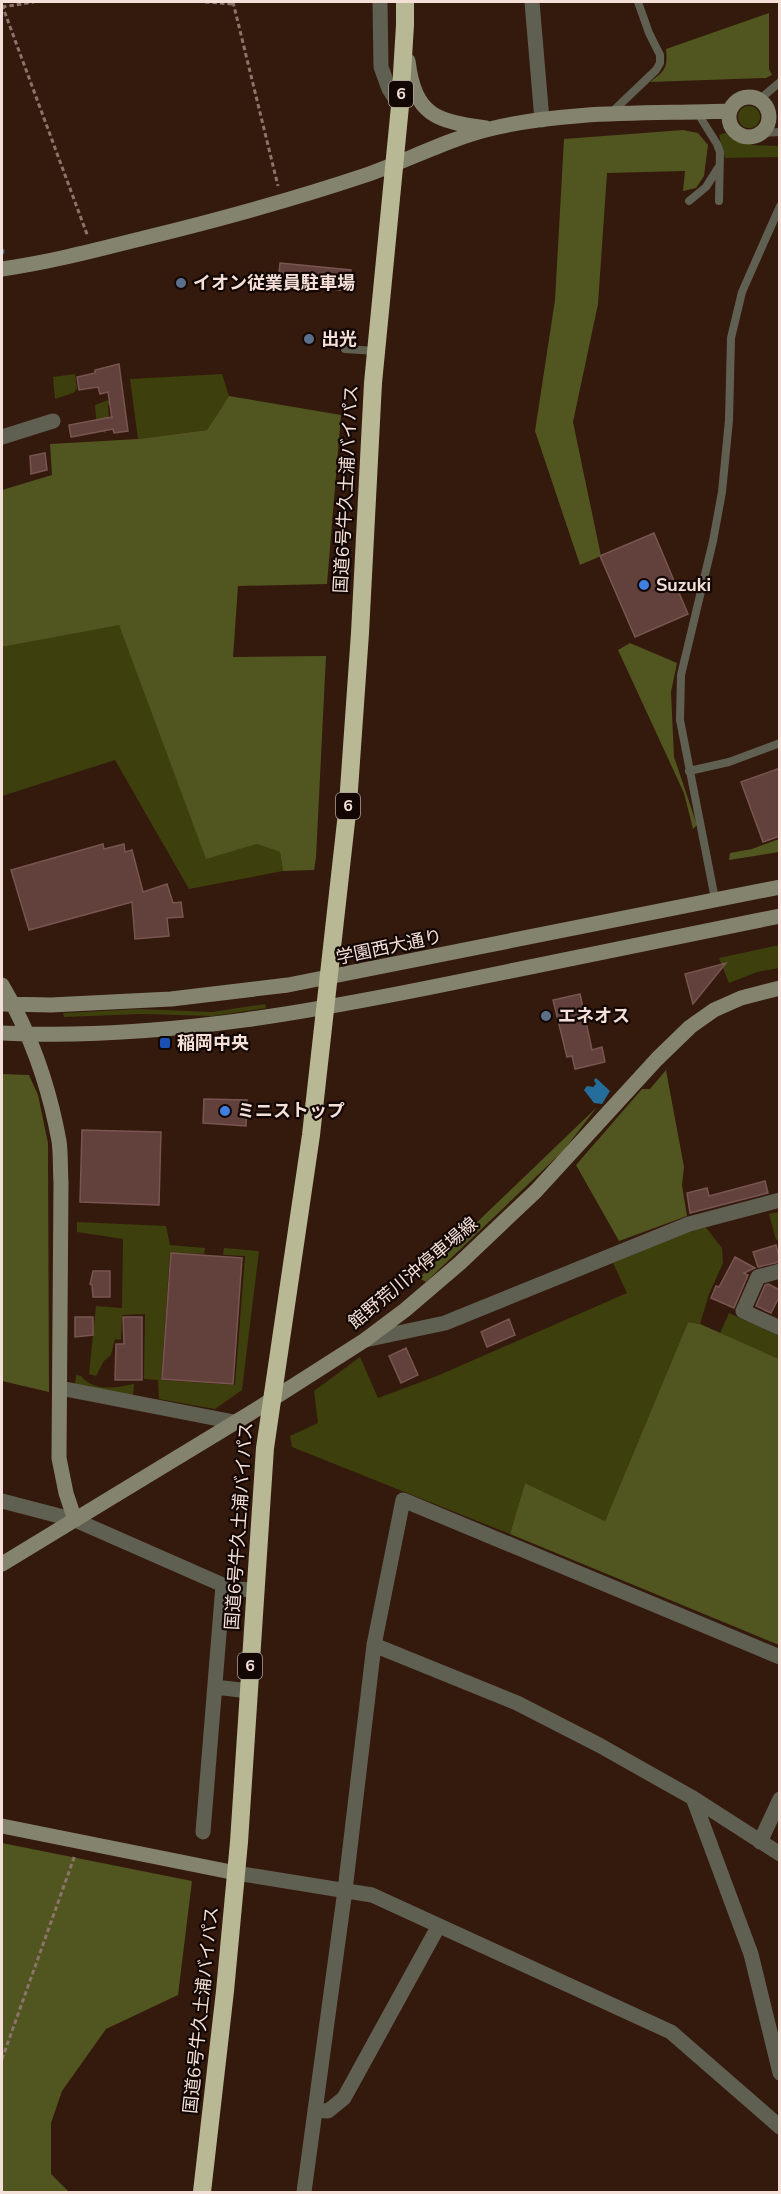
<svg xmlns="http://www.w3.org/2000/svg" width="781" height="2194" viewBox="0 0 781 2194" font-family="'Nunito Sans','Noto Sans JP',sans-serif">
<rect width="100%" height="100%" fill="#34190d"/>
<path fill="#3d400c" d="M738 117a11 11 0 1 1 22 0a11 11 0 1 1-22 0Z
M728 132C739 148 762 145 779 146V157L725 158 719 135Z
M75 374 77 389 73 393 55 399 53 377Z
M222 374 229 396 207 430 138 439 130 379Z
M122 395 123 401 108 405 109 419 104 423 106 433 97 430 95 405Z
M119 624 206 858 257 844 280 852 283 871 189 889 115 760 2 796V647Z
M779 945V968L757 972 729 983 719 958Z
M265 1004 266 1008 213 1016 142 1014 64 1017 63 1013 140 1009 212 1012Z
M779 1212V1239L776 1240 769 1214Z
M77 1222 166 1226 170 1245 205 1248 204 1254 170 1253 161 1380 235 1385 245 1256 223 1255 224 1248 259 1251 242 1390 215 1409 159 1399 158 1380 144 1379 145 1314 122 1315 121 1340 115 1339 111 1355 104 1361 96 1376 89 1374 96 1306 122 1308 123 1239 77 1232Z
M704 1225 722 1248 723 1263 709 1294 700 1324 688 1322 605 1521 525 1483 510 1534 292 1447 290 1436 318 1423 314 1391 360 1357 378 1398 437 1376 627 1293 613 1263Z
M729 1313 779 1336V1359L720 1333Z
M76 1375 81 1376C94 1392 115 1388 134 1384L133 1397 75 1385Z"/>
<path fill="#51551f" d="M769 13V69L772 75 766 78 650 82C665 71 668 68 666 49Z
M683 130 698 133 708 145 704 176 696 188 683 191 685 171 607 173 598 304 573 422 601 556 580 565 535 431 555 300 564 139Z
M229 396 341 415 327 584 238 586 233 657 326 656 316 858 314 870 283 871 280 852 257 844 206 859 119 625 2 647V490L52 475 50 444 138 439 207 430Z
M630 643 677 663 671 692 674 757 697 825 693 829 684 793 618 650Z
M779 839V852L729 860 730 853 752 849Z
M666 1070 684 1167 682 1185 687 1216 619 1241 576 1165 642 1089H650Z
M2 1074 29 1075 38 1095 48 1143 49 1392 2 1381Z
M597 1107 564 1150 426 1282 419 1278Z
M688 1322 700 1324 779 1359V1645L510 1534 525 1483 605 1521Z
M2 1843 192 1881 178 1995 106 2029 62 2091 51 2123V2174L69 2192H2Z"/>
<path fill="#256d9a" d="M596 1078 610 1091 602 1104 594 1103 584 1090 587 1086 593 1087 596 1084 594 1080Z"/>
<g fill="none" stroke-linecap="round" stroke-linejoin="round">
<path stroke="#256d9a" stroke-width="5" d="M2 251V252"/>
</g>
<path fill="#62413c" stroke="#785551" stroke-width="1.5" d="M280 263 351 270 349 291 278 284Z
M119 364 128 431 114 433 113 429 71 437 69 425 112 417V419L108 392 100 394 98 387 79 390 77 377 95 373V370Z
M45 453 47 470 31 474 30 456Z
M654 533 688 614 635 637 600 556Z
M780 768V836L763 842 741 782Z
M103 844 104 849 124 844 125 852 132 850 143 892 167 884 173 903 181 902 183 917 167 918 169 936 135 939 132 902 29 930 11 870Z
M726 963 693 1004 685 974Z
M580 994 592 1050 602 1047 605 1062 575 1069 572 1056 567 1057 553 1000Z
M204 1099 247 1100 246 1126 203 1123Z
M82 1130 161 1132 159 1205 80 1202Z
M765 1181 768 1193 690 1213 687 1193 707 1188 709 1196Z
M776 1245 780 1262 758 1267 753 1252Z
M171 1253 242 1258 233 1384 162 1379Z
M735 1257 755 1268 744 1273 748 1275 734 1308 711 1298 716 1286 719 1287Z
M93 1271H110V1297H93L92 1285 90 1284Z
M768 1284 780 1290V1295L771 1313 756 1306 765 1285Z
M75 1317H93V1335L75 1337Z
M123 1317H142V1380H115L116 1344H124Z
M509 1319 515 1335 487 1347 481 1332Z
M406 1348 418 1375 401 1383 389 1356Z"/>
<g fill="none" stroke-linecap="round" stroke-linejoin="round">
<path stroke="#8c746a" stroke-width="3" stroke-dasharray="4.5 3" stroke-linecap="butt" d="M205 2 233 4
M233 2 278 186
M2 5 88 237
M2 7 34 2
M2 2059 75 1855"/>
<path stroke="#606052" stroke-width="8" d="M760 99 780 82
M697 112 717 144 720 152 719 201
M611 113 656 70 660 63V55L649 33 638 2
M760 133 780 132
M689 201 706 187 718 168
M345 349 376 351
M689 771 729 762 780 743
M715 899 680 720 681 675 713 541 722 492 729 420 731 338 742 292 780 206"/>
<path stroke="#606052" stroke-width="15" d="M380 2 381 67 389 89 400 106
M532 2 542 120
M2 437 53 421
M780 1271 758 1277 743 1311 780 1328
M365 1340 445 1323 689 1224 780 1200
M60 1388 234 1422
M2 1501 75 1520 223 1585 203 1832
M223 1585 234 1589 254 1590
M374 1645 517 1703 599 1745 693 1798 780 1854
M215 1687 249 1691
M693 1798 751 1954 780 2073
M760 1842 780 1799
M236 1873 372 1895 671 2032 780 2127
M315 2110 328 2111 344 2098 438 1927
M304 2192 345 1890 374 1645 403 1500 780 1657"/>
<path stroke="#84846e" stroke-width="15" d="M408 61C415 116 436 121 486 128
M729 117a20 20 0 1 1 40 0a20 20 0 1 1-40 0Z
M2 269C51 262 100 249 148 237 222 219 294 199 366 175 409 160 450 138 494 128 570 110 652 114 729 111
M2 985C30 1032 49 1086 59 1141 61 1154 60 1169 61 1182L59 1458 66 1493 75 1520
M2 1004 51 1005 171 999 288 985 780 887
M2 1033C165 1041 327 1009 486 976 584 956 682 936 780 916
M2 1564 249 1414 365 1340 405 1310 460 1263 536 1191 657 1059 690 1027 714 1010 741 998 780 988
M2 1826 236 1873"/>
<path stroke="#b8b895" stroke-width="18" d="M202 2192 225 1991 239 1842 265 1448 311 1135 348 804 360 633 373 383 400 106 405 25V2"/>
</g>
<g fill="#5c6f8a" stroke="#130704" stroke-width="2">
<circle cx="181" cy="283" r="6"/>
<circle cx="309" cy="339" r="6"/>
<circle cx="546" cy="1016" r="6"/>
</g>
<g fill="#3f7fe0" stroke="#130704" stroke-width="2">
<circle cx="644" cy="585" r="6"/>
<circle cx="225" cy="1111" r="6"/>
</g>
<rect fill="#1a4fb4" stroke="#130704" stroke-width="2" x="159" y="1037" width="12" height="12" rx="3"/>
<g text-anchor="middle" dominant-baseline="central" stroke-width="4.5" stroke-linejoin="round" paint-order="stroke">
<g fill="#130704" stroke="#b09f98" stroke-width="1.5">
<rect x="389" y="81" width="24" height="26" rx="4.5"/>
<rect x="336" y="793" width="24" height="26" rx="4.5"/>
<rect x="238" y="1653" width="24" height="26" rx="4.5"/>
</g>
<g font-size="16" font-weight="bold" fill="#f4e0d8">
<text x="401" y="94">6</text>
<text x="348" y="806">6</text>
<text x="250" y="1666">6</text>
</g>
<g font-size="18" font-weight="bold" fill="#f4e0d8" stroke="#130704" text-anchor="start">
<text x="193" y="283">イオン従業員駐車場</text>
<text x="321" y="339">出光</text>
<text x="656" y="585">Suzuki</text>
<text x="558" y="1016">エネオス</text>
<text x="177" y="1043">稲岡中央</text>
<text x="237" y="1111">ミニストップ</text>
</g>
<g font-size="18" fill="#f4e0d8" stroke="#130704">
<text transform="translate(346 489) rotate(-87)">国道6号牛久土浦バイパス</text>
<text transform="translate(389 947) rotate(-12)">学園西大通り</text>
<text transform="translate(413 1273) rotate(-40)">館野荒川沖停車場線</text>
<text transform="translate(239 1526) rotate(-86)">国道6号牛久土浦バイパス</text>
<text transform="translate(201 2010) rotate(-84)">国道6号牛久土浦バイパス</text>
</g>
</g>
<rect width="781" height="2194" fill="none" stroke="#f4e0d8" stroke-width="6"/>
</svg>
